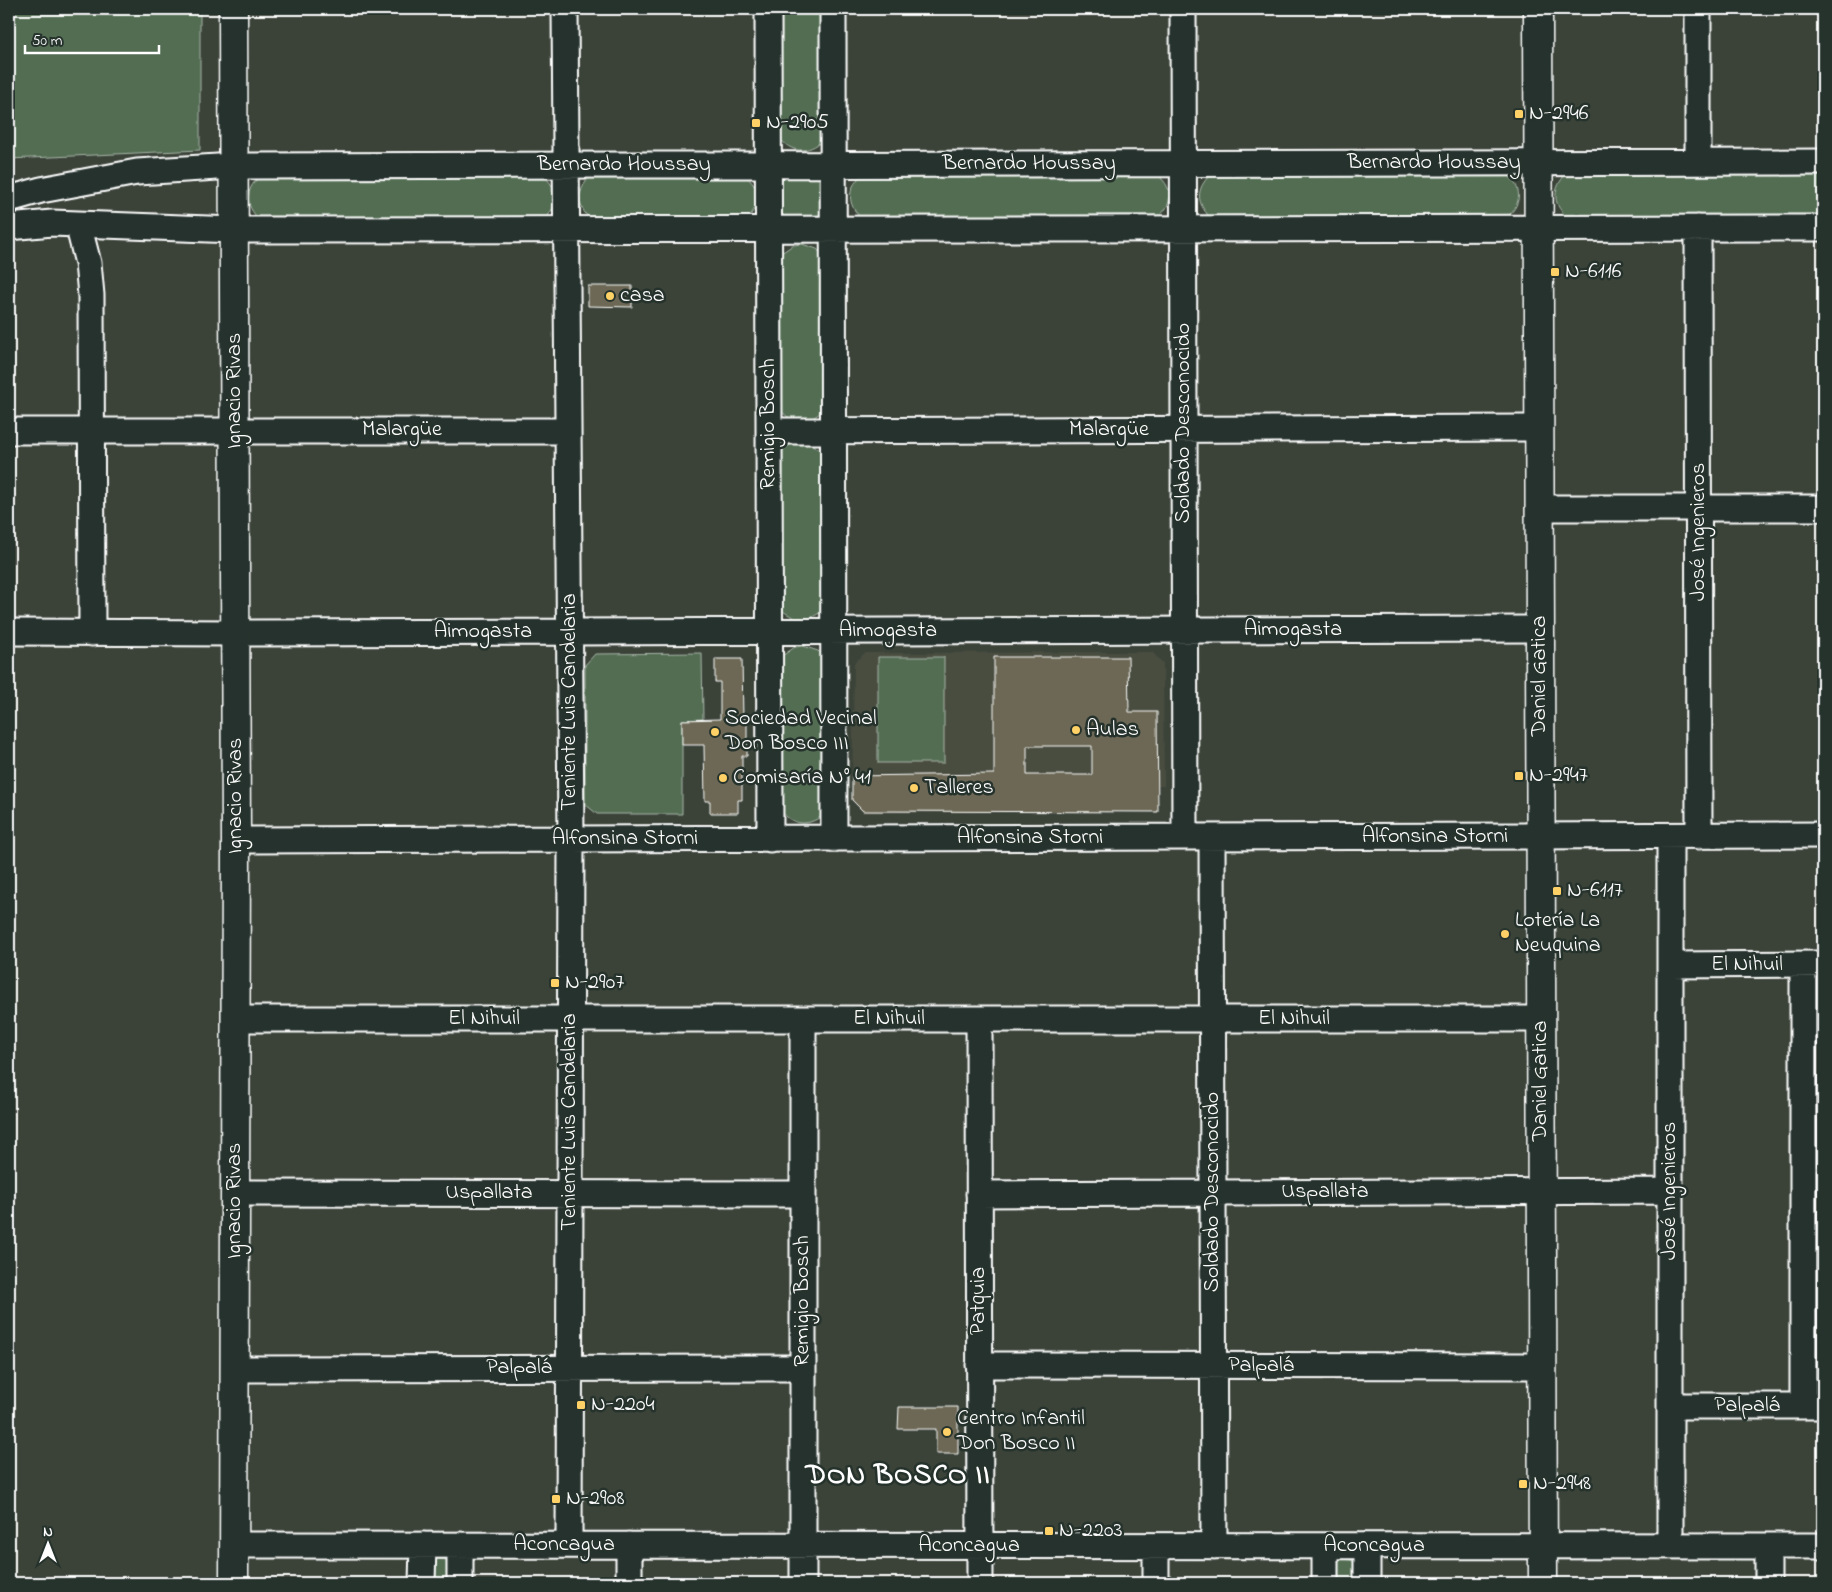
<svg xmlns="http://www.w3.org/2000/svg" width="1832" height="1592" viewBox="0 0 1832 1592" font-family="'Indie Flower',sans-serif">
<rect width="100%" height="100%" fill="#3b4339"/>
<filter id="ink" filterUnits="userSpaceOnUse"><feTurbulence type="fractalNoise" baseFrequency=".02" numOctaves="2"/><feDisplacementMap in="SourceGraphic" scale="10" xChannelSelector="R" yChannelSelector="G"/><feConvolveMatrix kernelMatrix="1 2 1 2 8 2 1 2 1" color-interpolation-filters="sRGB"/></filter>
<g filter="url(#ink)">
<path fill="#4a4e41" d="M1152 652 1163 663 1164 786H1158V812L863 813 852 800 854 663 865 653Z"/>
<path fill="#536d53" stroke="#a9b6a9" d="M9 9H200V150L9 159Z
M775 9H827L821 142C804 155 788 152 777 134Z
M1823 169V220L1566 216C1552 203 1553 188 1566 174Z
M1502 171C1524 184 1524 207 1502 220L1210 217C1196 203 1196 189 1210 175Z
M1153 172C1175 185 1175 208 1153 220L861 218C847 204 847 189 861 176Z
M539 173C557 184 560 201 547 217L259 219C245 206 245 190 259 177Z
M741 173C759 184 762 201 749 217L590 219C577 206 577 190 590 177Z
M786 175 818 177 824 184V209L818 216 810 221 786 217 780 212V181Z
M802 244 817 249 822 255 821 412C805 426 788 423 777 405L780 254 793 245Z
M793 443C806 443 814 443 822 453V611C808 622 795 621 782 610L780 452Z
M803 646 818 651 824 657 823 815C807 828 789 825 779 807L782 656 795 647Z
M702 653 703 719 682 720V814H597L585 804V665L595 654Z
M878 657H944V763H878Z
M437 1559 447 1560 450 1563 454 1583H427L434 1560Z
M1342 1559 1351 1560 1355 1563 1358 1583H1332L1335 1563Z"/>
<path fill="#6c6754" stroke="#fff" fill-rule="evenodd" d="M588 286H632V307L588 306Z
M994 657H1128L1129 712H1157L1158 812 863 811 852 800V776L994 774ZM1027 746H1092V775H1027Z
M715 659H742L743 719H747V756H742V800H738V813H710V801H705L704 745H682V720L720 719V682H715Z
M899 1407H958V1454H936V1429H898Z"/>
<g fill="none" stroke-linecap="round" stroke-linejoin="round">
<g stroke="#fff" stroke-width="29">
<path id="minor" d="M565 9 571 839 569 1545
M768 9 770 839
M833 9 834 839
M1183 9 1185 837
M1698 9V162
M9 199 41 190 137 172 234 166 1823 162
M78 224 88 263 91 295 92 633
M9 227 52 223 234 230 1823 228
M1698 228 1699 836
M9 431H568
M769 431 1539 428
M1539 508H1823
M9 632 236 633 1540 629
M1670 836V1546
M1212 837 1214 1546
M236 840 1823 835
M1670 965 1823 964
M1803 965V1406
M236 1019H1541
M803 1019V1583
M979 1019 980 1583
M235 1193 803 1194
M979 1194 1670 1191
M979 1365 1542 1366
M235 1369 803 1368
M1670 1406H1823
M234 1545 1823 1546
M460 1545V1583
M629 1545V1583
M1325 1546V1583
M422 1583 423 1545
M1156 1583V1546
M1367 1583V1546
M1768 1583V1546"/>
</g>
<g stroke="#fff" stroke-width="31">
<path id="major" d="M233 9 236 840 234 1583
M1538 9 1543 1583"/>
</g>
<use href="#minor" stroke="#26332d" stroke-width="25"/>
<use href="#major" stroke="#26332d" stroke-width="28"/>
</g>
</g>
<g fill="#ffd166" stroke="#26332d" stroke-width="2">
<rect x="1514" y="109" width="10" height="10" rx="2.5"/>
<rect x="751" y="118" width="10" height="10" rx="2.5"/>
<rect x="1550" y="267" width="10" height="10" rx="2.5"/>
<circle cx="610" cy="296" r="5"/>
<circle cx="1076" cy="730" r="5"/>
<circle cx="715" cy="732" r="5"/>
<rect x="1514" y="771" width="10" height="10" rx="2.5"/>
<circle cx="723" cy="778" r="5"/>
<circle cx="914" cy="788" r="5"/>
<rect x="1552" y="886" width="10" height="10" rx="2.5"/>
<circle cx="1505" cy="934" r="5"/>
<rect x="550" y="978" width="10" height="10" rx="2.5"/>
<rect x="576" y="1400" width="10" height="10" rx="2.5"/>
<circle cx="947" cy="1432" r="5"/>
<rect x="1518" y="1479" width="10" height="10" rx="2.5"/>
<rect x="551" y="1494" width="10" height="10" rx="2.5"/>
<rect x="1044" y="1526" width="10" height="10" rx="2.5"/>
</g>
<g text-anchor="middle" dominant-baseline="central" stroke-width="5" stroke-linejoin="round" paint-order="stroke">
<g font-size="22" fill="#fff" stroke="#26332d" text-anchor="start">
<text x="1529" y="114">N-2946</text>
<text x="766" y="123">N-2905</text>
<text x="1565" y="272">N-6116</text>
<text x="620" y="296">casa</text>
<text x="725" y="719">Sociedad Vecinal<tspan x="725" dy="25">Don Bosco III</tspan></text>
<text x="1086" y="730">Aulas</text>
<text x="1529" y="776">N-2947</text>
<text x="733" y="778">Comisaría N° 41</text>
<text x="924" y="788">Talleres</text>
<text x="1567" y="891">N-6117</text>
<text x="1515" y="921">Lotería La<tspan x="1515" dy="25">Neuquina</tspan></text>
<text x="565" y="983">N-2907</text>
<text x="591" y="1405">N-2204</text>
<text x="957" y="1419">Centro Infantil<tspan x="957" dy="25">Don Bosco II</tspan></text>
<text x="1533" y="1484">N-2948</text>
<text x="566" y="1499">N-2908</text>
<text x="1059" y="1531">N-2203</text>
</g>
<g font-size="22" fill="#fff" stroke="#26332d">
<text x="1434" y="163">Bernardo Houssay</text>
<text x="1029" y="164">Bernardo Houssay</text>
<text x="624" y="165">Bernardo Houssay</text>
<text transform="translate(235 391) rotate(-90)">Ignacio Rivas</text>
<text transform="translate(1184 423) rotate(-90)">Soldado Desconocido</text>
<text transform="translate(769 424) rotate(-90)">Remigio Bosch</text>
<text x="402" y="430">Malargüe</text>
<text x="1109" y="430">Malargüe</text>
<text transform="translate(1699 532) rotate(-90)">José Ingenieros</text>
<text x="1293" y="630">Aimogasta</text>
<text x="888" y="631">Aimogasta</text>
<text x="483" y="632">Aimogasta</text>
<text transform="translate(1540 676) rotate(-90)">Daniel Gatica</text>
<text transform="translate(570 702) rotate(-90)">Teniente Luis Candelaria</text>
<text transform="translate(236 796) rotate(-90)">Ignacio Rivas</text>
<text x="1435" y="837">Alfonsina Storni</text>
<text x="1030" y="838">Alfonsina Storni</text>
<text x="625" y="839">Alfonsina Storni</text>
<text x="1747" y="965">El Nihuil</text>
<text x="484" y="1019">El Nihuil</text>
<text x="889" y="1019">El Nihuil</text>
<text x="1294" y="1019">El Nihuil</text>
<text transform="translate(1541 1081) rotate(-90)">Daniel Gatica</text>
<text transform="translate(570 1122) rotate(-90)">Teniente Luis Candelaria</text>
<text transform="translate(1670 1191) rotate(-90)">José Ingenieros</text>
<text transform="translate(1213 1192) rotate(-90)">Soldado Desconocido</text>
<text x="1325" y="1192">Uspallata</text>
<text x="489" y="1193">Uspallata</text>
<text transform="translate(235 1201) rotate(-90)">Ignacio Rivas</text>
<text transform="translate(803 1301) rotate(-90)">Remigio Bosch</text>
<text transform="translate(979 1301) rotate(-90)">Patquia</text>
<text x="1261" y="1366">Palpalá</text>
<text x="519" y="1368">Palpalá</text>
<text x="1747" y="1406">Palpalá</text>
<text x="564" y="1545">Aconcagua</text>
<text x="969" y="1546">Aconcagua</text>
<text x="1374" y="1546">Aconcagua</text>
</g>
<g font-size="28" font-weight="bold" letter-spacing="1" fill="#fff" stroke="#26332d">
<text x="898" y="1476">DON BOSCO II</text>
</g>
</g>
<rect width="1832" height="1592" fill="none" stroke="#26332d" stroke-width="30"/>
<rect x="15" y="15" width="1802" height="1562" fill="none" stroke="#fff" stroke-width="2" filter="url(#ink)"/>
<g transform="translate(48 1544)" stroke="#26332d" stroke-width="4" paint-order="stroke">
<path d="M0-4L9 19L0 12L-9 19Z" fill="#ffffff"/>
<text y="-8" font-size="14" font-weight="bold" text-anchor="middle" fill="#ffffff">N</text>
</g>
<path d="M25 45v8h134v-8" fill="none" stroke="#ffffff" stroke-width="2.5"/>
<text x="32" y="45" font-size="15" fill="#ffffff" stroke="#26332d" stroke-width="4" paint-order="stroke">50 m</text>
</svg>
